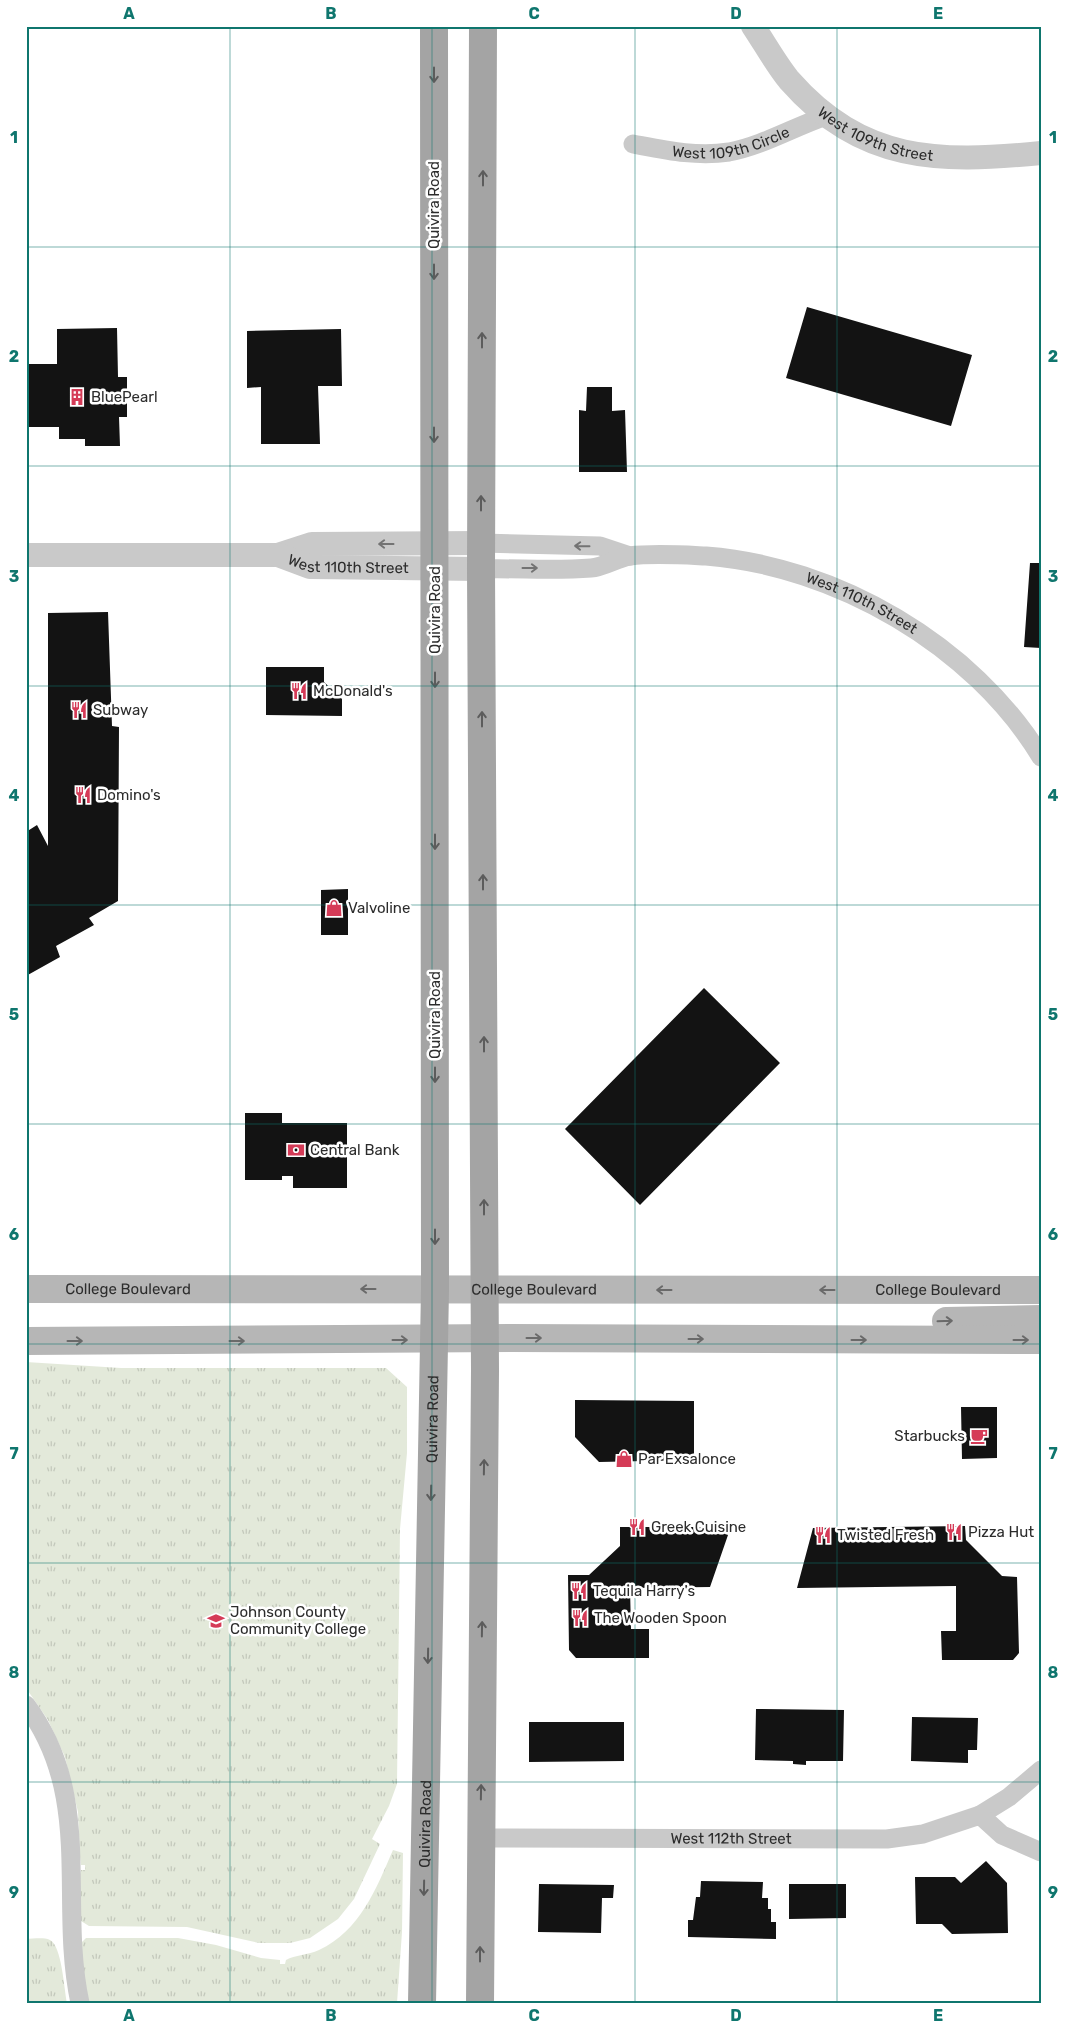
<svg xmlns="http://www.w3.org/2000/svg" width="1067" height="2029" viewBox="0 0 1067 2029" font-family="Rubik,sans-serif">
<defs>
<pattern id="grass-tufts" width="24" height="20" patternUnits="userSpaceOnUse" patternTransform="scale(1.25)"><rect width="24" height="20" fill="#e3e9da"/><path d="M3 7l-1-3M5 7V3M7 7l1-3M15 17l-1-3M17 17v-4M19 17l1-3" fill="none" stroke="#c3c8bb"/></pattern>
</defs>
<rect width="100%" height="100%" fill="#fff"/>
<path fill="url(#grass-tufts)" d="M26 1362 121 1368H386L407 1387V1453L400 1529 397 1784 389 1806 372 1839 380 1844 354 1899 338 1919 310 1938 290 1943H259L187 1927 89 1926 81 1921 80 1874 81 1870H85V1865H81L80 1857 78 1812 65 1757 48 1720 26 1688Z
M393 1850 403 1853 402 1932 397 2003H89L85 1986 81 1943 86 1938H178L216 1945 261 1958 280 1960V1964H285L286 1960C295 1955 308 1955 319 1950 360 1931 376 1889 393 1850Z
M26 1939C33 1939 43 1937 50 1940 62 1946 64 1989 67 2003H26Z"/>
<path fill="#131313" d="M807 307 972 355 951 426 786 378Z
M117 328 118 377H127V417H119L120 446H85V439H59V427H26V364H57V329Z
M341 329 342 386H318L320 444H261V387L247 388V331Z
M587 387H612V411L625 410 627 472H579V410L586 411Z
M1030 563H1041V648L1024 647Z
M108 612 112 726 119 727 118 901 89 918 94 925 56 946 60 957 26 976V832L37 825 48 846V613Z
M266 667H324V682L342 699V716L266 715Z
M348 889V935H321V890Z
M704 988 780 1063 640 1205 565 1129Z
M245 1113H282V1123H347V1188H293V1176H282V1180H245Z
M575 1400 694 1401V1460L599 1462 575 1437Z
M961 1407H997V1458L962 1459Z
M965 1526 966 1540 1002 1576 1017 1577 1019 1653 1013 1660H942L941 1631H956V1586L797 1588 813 1528Z
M620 1527H719L728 1535 710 1587 630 1588 631 1629H649V1658H576L569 1650 568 1575H589L620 1546Z
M756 1709 844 1710 843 1761H806V1765L793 1764V1761L755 1760Z
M912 1717 978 1718 977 1750H968V1763L911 1761Z
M529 1722H624V1761L529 1762Z
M986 1861 1007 1883 1008 1933 952 1934 942 1924H916L915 1877H955L961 1883Z
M701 1881 763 1882 762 1898H768V1909H771V1922H776V1939L688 1937V1920H693L696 1897H700Z
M539 1884 614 1885 613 1898H602L601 1933 538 1932Z
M789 1884H846V1918L789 1919Z"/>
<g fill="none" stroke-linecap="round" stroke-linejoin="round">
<g stroke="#c9c9c9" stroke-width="19">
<path id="s1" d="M633 144C665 150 696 157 729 152 762 146 794 127 826 116"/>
<path d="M481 543 600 546 630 556"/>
<path id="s2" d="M481 569C517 568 555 571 591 568 604 567 617 558 630 556 652 553 684 555 706 556 836 566 973 645 1041 757"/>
<path d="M26 1705C95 1797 58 1901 80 2003"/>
<path d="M980 1815 1009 1797 1041 1770"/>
<path id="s3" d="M480 1838 887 1839 923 1834 980 1815 1002 1835 1041 1852"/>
</g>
<g stroke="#c9c9c9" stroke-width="24">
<path id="s4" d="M753 26C765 44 776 64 789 80 862 163 938 163 1041 153"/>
<path d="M26 555H278L312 544 481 543"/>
<path id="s5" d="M278 555 310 567 481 569"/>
</g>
<g stroke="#b6b6b6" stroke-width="28">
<path id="s6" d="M26 1289 1041 1290"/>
<path d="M946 1321 1041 1319"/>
<path d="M26 1341 512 1338 1041 1340"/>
</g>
<g stroke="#a4a4a4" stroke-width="28">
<path id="s7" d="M422 2003 435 1289 434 26"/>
<path d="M480 2003 485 1371 481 569 483 26"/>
</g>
</g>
<defs><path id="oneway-shaft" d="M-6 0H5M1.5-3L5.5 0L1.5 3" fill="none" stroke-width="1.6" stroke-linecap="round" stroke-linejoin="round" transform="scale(1.25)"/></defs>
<g stroke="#5c5c5c">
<use href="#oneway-shaft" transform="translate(434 75) rotate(90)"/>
<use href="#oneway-shaft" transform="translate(483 178) rotate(-90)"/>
<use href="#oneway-shaft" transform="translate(434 272) rotate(90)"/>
<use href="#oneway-shaft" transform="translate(482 340) rotate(-90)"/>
<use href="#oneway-shaft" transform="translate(434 435) rotate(90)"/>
<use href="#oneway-shaft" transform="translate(481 503) rotate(-90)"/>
<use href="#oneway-shaft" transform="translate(435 680) rotate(90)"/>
<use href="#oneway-shaft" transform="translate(482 719) rotate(-90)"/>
<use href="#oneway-shaft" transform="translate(435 842) rotate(90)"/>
<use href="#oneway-shaft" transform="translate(483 882) rotate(-90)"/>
<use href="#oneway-shaft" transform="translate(484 1044) rotate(-90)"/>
<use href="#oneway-shaft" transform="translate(435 1075) rotate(90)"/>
<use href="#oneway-shaft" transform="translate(484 1207) rotate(-90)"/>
<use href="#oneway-shaft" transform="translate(435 1237) rotate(90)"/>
<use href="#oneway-shaft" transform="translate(484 1467) rotate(-89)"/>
<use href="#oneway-shaft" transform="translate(431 1493) rotate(91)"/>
<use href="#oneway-shaft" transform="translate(482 1629) rotate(-89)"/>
<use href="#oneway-shaft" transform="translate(428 1656) rotate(91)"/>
<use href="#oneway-shaft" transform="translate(481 1792) rotate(-89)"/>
<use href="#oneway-shaft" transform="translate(424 1888) rotate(91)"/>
<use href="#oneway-shaft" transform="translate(480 1954) rotate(-90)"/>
</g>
<g stroke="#737373">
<use href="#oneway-shaft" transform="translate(386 544) rotate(180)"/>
<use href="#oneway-shaft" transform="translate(582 546) rotate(-179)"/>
<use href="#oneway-shaft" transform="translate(530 568)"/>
</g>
<g stroke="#6a6a6a">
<use href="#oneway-shaft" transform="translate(368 1289) rotate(180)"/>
<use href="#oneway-shaft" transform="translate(664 1290) rotate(180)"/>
<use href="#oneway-shaft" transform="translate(827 1290) rotate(180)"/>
<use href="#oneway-shaft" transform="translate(945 1321) rotate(-2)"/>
<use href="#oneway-shaft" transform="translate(534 1338)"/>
<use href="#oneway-shaft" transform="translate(696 1339)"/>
<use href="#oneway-shaft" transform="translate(400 1340)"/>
<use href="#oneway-shaft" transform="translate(859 1340)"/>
<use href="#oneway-shaft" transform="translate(1021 1340)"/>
<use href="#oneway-shaft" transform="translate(75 1341)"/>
<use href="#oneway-shaft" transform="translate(237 1341)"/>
</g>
<path fill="none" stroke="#0f766e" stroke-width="1" stroke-opacity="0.55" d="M230 26V2003M432 26V2003M635 26V2003M837 26V2003M26 247H1041M26 466H1041M26 686H1041M26 905H1041M26 1124H1041M26 1344H1041M26 1563H1041M26 1782H1041"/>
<defs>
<g id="building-bare" transform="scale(1.35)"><path d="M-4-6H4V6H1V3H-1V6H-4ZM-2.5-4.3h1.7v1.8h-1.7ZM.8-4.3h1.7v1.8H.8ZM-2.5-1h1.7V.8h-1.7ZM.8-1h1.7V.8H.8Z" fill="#d53b57" stroke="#fff" stroke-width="2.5" paint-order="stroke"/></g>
<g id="restaurant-bare" transform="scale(1.35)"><path d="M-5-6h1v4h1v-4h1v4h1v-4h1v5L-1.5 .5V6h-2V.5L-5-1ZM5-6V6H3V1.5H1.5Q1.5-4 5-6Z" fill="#d53b57" stroke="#fff" stroke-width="2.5" paint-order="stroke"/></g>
<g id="shop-bare" transform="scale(1.35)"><path d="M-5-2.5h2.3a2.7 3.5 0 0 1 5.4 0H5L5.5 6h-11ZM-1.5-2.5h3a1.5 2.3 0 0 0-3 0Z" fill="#d53b57" stroke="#fff" stroke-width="2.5" paint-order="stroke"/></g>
<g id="bank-bare" transform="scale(1.35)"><path d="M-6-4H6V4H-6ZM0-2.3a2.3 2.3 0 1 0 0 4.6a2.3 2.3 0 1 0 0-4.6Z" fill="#d53b57" stroke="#fff" stroke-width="2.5" paint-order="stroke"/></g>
<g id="cafe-bare" transform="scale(1.35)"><path d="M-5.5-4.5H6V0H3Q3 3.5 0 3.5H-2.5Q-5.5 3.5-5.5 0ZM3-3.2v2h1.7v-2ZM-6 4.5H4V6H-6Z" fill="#d53b57" stroke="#fff" stroke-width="2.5" paint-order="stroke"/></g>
<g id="university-bare" transform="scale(1.35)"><path d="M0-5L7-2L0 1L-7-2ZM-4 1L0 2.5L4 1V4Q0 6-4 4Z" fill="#d53b57" stroke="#fff" stroke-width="2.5" paint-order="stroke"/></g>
</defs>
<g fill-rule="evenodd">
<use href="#building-bare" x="77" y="397"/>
<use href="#restaurant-bare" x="299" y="691"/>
<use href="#restaurant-bare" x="79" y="710"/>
<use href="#restaurant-bare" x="83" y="795"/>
<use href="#shop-bare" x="334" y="908"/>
<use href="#bank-bare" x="296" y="1150"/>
<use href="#cafe-bare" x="979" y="1436"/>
<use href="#shop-bare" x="624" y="1459"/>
<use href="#restaurant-bare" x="637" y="1527"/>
<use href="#restaurant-bare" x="954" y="1532"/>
<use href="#restaurant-bare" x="823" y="1535"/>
<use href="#restaurant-bare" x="579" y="1591"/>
<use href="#restaurant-bare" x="580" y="1618"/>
<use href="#university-bare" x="216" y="1621"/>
</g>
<g text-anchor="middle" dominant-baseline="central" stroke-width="5" stroke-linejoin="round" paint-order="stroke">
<g font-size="15" fill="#2c2c2c" stroke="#fff">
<text stroke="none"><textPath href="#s4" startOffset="170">West 109th Street</textPath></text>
<text stroke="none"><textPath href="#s1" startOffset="100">West 109th Circle</textPath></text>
<text transform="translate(434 205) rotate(-90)">Quivira Road</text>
<text stroke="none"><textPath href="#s5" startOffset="72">West 110th Street</textPath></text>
<text stroke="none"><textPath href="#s2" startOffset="391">West 110th Street</textPath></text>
<text transform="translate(435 610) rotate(-90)">Quivira Road</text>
<text transform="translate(435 1015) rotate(-90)">Quivira Road</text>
<text stroke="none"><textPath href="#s6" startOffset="102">College Boulevard</textPath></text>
<text stroke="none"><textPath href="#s6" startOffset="508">College Boulevard</textPath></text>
<text stroke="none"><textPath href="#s6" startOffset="912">College Boulevard</textPath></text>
<text stroke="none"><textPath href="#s7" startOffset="584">Quivira Road</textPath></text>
<text stroke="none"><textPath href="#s7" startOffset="179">Quivira Road</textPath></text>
<text stroke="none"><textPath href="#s3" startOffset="251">West 112th Street</textPath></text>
</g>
<g font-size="15" fill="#2c2c2c" stroke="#fff" text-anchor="start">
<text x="91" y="397">BluePearl</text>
<text x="313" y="691">McDonald's</text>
<text x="93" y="710">Subway</text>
<text x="97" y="795">Domino's</text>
<text x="348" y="908">Valvoline</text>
<text x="310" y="1150">Central Bank</text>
<text x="965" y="1436" text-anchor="end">Starbucks</text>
<text x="638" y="1459">Par Exsalonce</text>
<text x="651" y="1527">Greek Cuisine</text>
<text x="968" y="1532">Pizza Hut</text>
<text x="837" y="1535">Twisted Fresh</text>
<text x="593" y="1591">Tequila Harry's</text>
<text x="230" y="1612">Johnson County<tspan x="230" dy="17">Community College</tspan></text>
<text x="594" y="1618">The Wooden Spoon</text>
</g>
</g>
<rect width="1067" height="2029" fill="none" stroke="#ffffff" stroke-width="55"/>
<rect x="28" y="28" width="1012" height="1974" fill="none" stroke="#0f766e" stroke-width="2"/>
<g font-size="16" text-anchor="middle" font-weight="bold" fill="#0f766e">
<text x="129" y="19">A</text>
<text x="331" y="19">B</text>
<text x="534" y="19">C</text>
<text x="736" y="19">D</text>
<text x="938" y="19">E</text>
<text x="14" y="143">1</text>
<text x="1053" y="143">1</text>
<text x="14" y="362">2</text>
<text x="1053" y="362">2</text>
<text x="14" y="582">3</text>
<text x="1053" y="582">3</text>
<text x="14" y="801">4</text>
<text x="1053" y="801">4</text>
<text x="14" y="1020">5</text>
<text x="1053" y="1020">5</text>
<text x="14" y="1240">6</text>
<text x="1053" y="1240">6</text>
<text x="14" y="1459">7</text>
<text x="1053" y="1459">7</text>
<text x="14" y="1678">8</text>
<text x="1053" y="1678">8</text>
<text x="14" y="1898">9</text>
<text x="1053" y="1898">9</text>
<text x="129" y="2021">A</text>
<text x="331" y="2021">B</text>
<text x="534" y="2021">C</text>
<text x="736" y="2021">D</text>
<text x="938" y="2021">E</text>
</g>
</svg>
